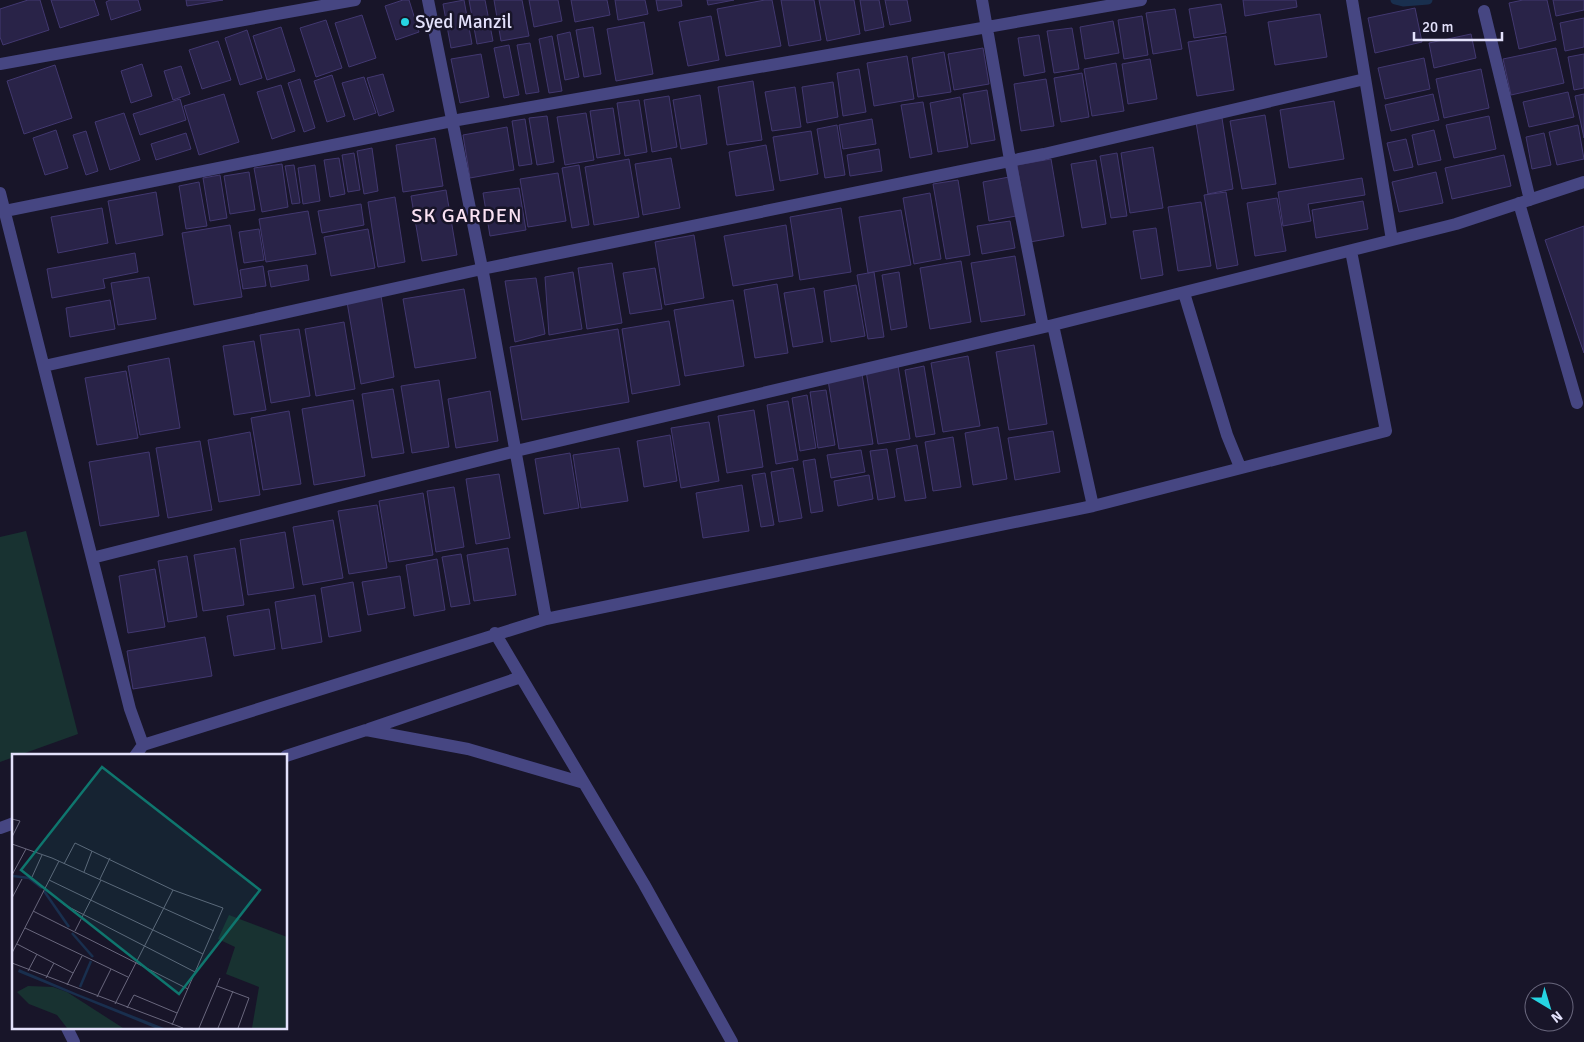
<svg xmlns="http://www.w3.org/2000/svg" width="1584" height="1042" viewBox="0 0 1584 1042" font-family="Signika,sans-serif">
<rect width="100%" height="100%" fill="#181529"/>
<path fill="#183231" d="M26 531 78 734 0 762V537Z"/>
<g fill="none" stroke-linecap="round" stroke-linejoin="round">
<path stroke="#192f4e" stroke-width="9" d="M1395 0 1403 2 1428 0"/>
</g>
<path fill="#292348" stroke="#423870" d="M28 0H40L49 30 3 45 0 37V9Z
M51 0H94L99 15 60 28Z
M110 0H138L141 10 111 20 106 2Z
M186 0H223L187 6Z
M403 0H409L419 32 396 40 385 6Z
M464 0 472 44 451 48 443 4Z
M469 0H485L493 41 477 44Z
M494 0H522L529 36 501 41Z
M529 0H558L562 21 534 27Z
M571 0H607L610 15 575 22Z
M615 0H645L648 14 618 20Z
M656 0H681L682 6 658 11Z
M707 0H734L708 5Z
M765 0H772L781 46 726 56 717 9Z
M781 0H814L821 40 789 46Z
M819 0H854L860 34 827 41Z
M860 0H879L884 27 865 31Z
M885 0H907L911 21 890 25Z
M1243 0H1296L1297 7 1245 16Z
M1523 0H1547L1556 40 1519 49 1509 3Z
M1553 0H1584V10L1556 16Z
M1221 4 1226 33 1194 38 1189 9Z
M1415 8 1422 42 1375 53 1368 18Z
M1175 9 1182 49 1153 54 1146 13Z
M1320 14 1327 57 1275 65 1268 22Z
M362 15 376 58 349 67 335 23Z
M711 16 719 60 688 66 679 22Z
M1142 16 1148 55 1124 59 1118 20Z
M1584 18V47L1565 51 1560 23Z
M326 20 342 68 316 77 300 28Z
M1113 21 1119 53 1085 59 1080 27Z
M644 22 653 74 616 81 607 29Z
M281 27 295 71 267 80 253 36Z
M593 27 601 74 584 77 576 30Z
M1072 28 1079 69 1054 73 1047 31Z
M247 30 262 78 240 85 225 38Z
M570 32 579 77 565 80 557 35Z
M1471 34 1476 58 1434 68 1429 43Z
M1039 35 1045 72 1024 76 1018 38Z
M552 36 562 91 549 93 539 39Z
M1226 36 1234 90 1197 96 1188 42Z
M218 41 231 80 202 89 189 50Z
M530 43 539 92 526 94 517 45Z
M509 45 519 95 504 98 494 48Z
M983 48 989 84 954 90 948 54Z
M1556 48 1564 83 1511 95 1503 59Z
M944 52 951 92 918 97 912 58Z
M481 54 489 97 460 103 451 59Z
M1584 54V88L1574 90 1568 57Z
M907 56 914 99 874 106 867 63Z
M1424 58 1430 89 1385 99 1378 68Z
M1150 59 1157 99 1128 104 1122 64Z
M1116 63 1124 111 1092 116 1084 69Z
M142 64 152 96 131 103 121 71Z
M55 65 72 118 24 134 7 81Z
M181 66 190 94 173 100 164 71Z
M859 69 866 112 843 116 837 73Z
M1481 69 1489 108 1444 118 1436 79Z
M1082 73 1089 117 1061 122 1054 78Z
M383 74 394 111 379 116 367 78Z
M332 75 345 116 327 122 314 81Z
M364 77 376 113 354 120 342 83Z
M300 79 315 128 304 132 288 83Z
M1046 79 1054 126 1021 131 1014 84Z
M753 81 762 140 727 145 718 87Z
M833 82 838 117 807 123 802 87Z
M281 85 295 131 272 139 257 92Z
M795 87 801 127 772 131 765 92Z
M987 90 995 140 971 144 963 94Z
M1568 92 1574 117 1529 127 1523 102Z
M224 94 239 142 199 155 184 106Z
M1433 94 1439 120 1391 131 1385 105Z
M1584 94V138L1575 96Z
M700 95 707 144 681 149 673 100Z
M669 96 677 147 652 152 644 100Z
M960 97 968 147 938 152 930 103Z
M180 99 186 120 140 135 133 114Z
M639 100 647 152 625 156 617 103Z
M1334 101 1344 159 1289 168 1280 110Z
M923 102 932 154 910 158 901 105Z
M613 108 620 154 597 158 590 111Z
M124 113 140 160 110 170 95 122Z
M586 113 594 160 565 165 557 117Z
M1265 115 1276 184 1242 189 1230 121Z
M547 116 554 162 537 165 529 118Z
M1489 116 1496 149 1454 158 1446 125Z
M1222 118 1233 189 1208 194 1196 122Z
M525 119 532 164 519 166 512 121Z
M872 119 876 144 843 149 839 125Z
M837 125 845 175 825 178 817 129Z
M1578 125 1584 159 1557 165 1549 132Z
M507 127 514 170 470 178 463 135Z
M56 130 68 168 45 175 33 138Z
M1434 130 1441 160 1418 165 1412 135Z
M86 131 98 171 86 175 73 135Z
M811 131 818 174 780 181 773 137Z
M186 133 191 149 156 160 151 144Z
M1544 133 1551 165 1532 169 1526 137Z
M435 138 443 186 403 192 396 145Z
M1406 139 1413 167 1394 171 1387 143Z
M766 145 774 190 736 196 729 152Z
M1153 147 1163 208 1130 213 1121 153Z
M372 148 378 191 364 194 357 151Z
M879 149 882 171 850 176 847 155Z
M354 153 360 190 348 192 342 155Z
M1117 153 1127 216 1111 218 1100 156Z
M1504 155 1511 186 1452 199 1445 168Z
M339 158 345 194 330 197 324 160Z
M671 158 680 208 643 215 635 164Z
M629 159 639 217 594 225 585 167Z
M1051 159 1064 236 1030 242 1017 165Z
M1096 160 1106 224 1082 228 1071 164Z
M282 164 288 207 262 212 254 168Z
M294 165 300 203 292 204 285 166Z
M315 165 320 201 303 204 298 168Z
M579 165 589 225 572 228 562 168Z
M249 172 255 210 230 214 224 176Z
M1436 172 1443 203 1399 212 1392 182Z
M558 173 566 221 528 227 520 179Z
M220 175 227 218 210 221 203 178Z
M1009 177 1016 216 989 221 983 182Z
M1362 178 1365 195 1308 204 1311 221 1283 226 1278 192Z
M958 180 970 255 946 259 933 184Z
M199 182 207 226 186 229 179 186Z
M519 188 526 230 490 236 483 193Z
M446 190 457 255 422 261 411 196Z
M156 192 163 235 116 244 108 201Z
M1226 192 1238 265 1217 269 1204 195Z
M930 193 941 259 914 264 903 198Z
M395 197 405 262 378 267 368 202Z
M1277 198 1286 251 1255 256 1247 203Z
M1363 201 1368 229 1316 238 1312 210Z
M1201 202 1211 266 1178 271 1168 207Z
M361 204 364 225 322 233 318 211Z
M102 208 108 243 58 253 51 217Z
M841 208 851 272 800 280 790 217Z
M901 210 911 265 868 273 859 217Z
M308 211 316 254 266 262 259 219Z
M1010 221 1015 248 982 254 977 226Z
M230 225 242 297 194 305 182 233Z
M786 225 793 276 733 286 724 236Z
M1584 226V353L1545 240Z
M1156 228 1163 275 1141 279 1133 231Z
M259 229 264 260 244 263 239 232Z
M368 229 375 268 331 276 324 237Z
M694 235 704 298 665 305 655 242Z
M135 253 138 272 103 279 105 288 52 298 47 269Z
M1015 256 1025 315 981 322 971 263Z
M961 261 971 322 930 329 920 268Z
M612 263 622 323 587 329 578 268Z
M307 265 309 280 271 287 268 271Z
M263 266 266 286 243 289 240 270Z
M655 268 662 309 630 314 623 273Z
M573 272 582 329 549 335 545 277Z
M874 272 884 337 868 339 857 275Z
M899 272 907 327 891 330 882 275Z
M149 277 156 319 118 325 111 283Z
M536 278 545 334 515 342 505 281Z
M777 284 788 353 755 358 744 290Z
M856 285 865 336 831 342 824 291Z
M814 288 823 342 793 347 784 293Z
M464 289 476 358 415 368 403 299Z
M381 296 394 377 361 384 347 302Z
M110 300 115 329 70 337 66 308Z
M733 300 744 366 685 376 674 310Z
M669 321 680 385 632 394 622 329Z
M344 322 355 389 316 396 305 329Z
M299 329 310 396 271 403 260 335Z
M618 329 629 402 522 420 510 347Z
M254 341 266 410 234 415 223 346Z
M1034 345 1047 424 1009 430 996 352Z
M968 356 980 426 943 432 931 363Z
M169 358 180 428 140 435 128 366Z
M898 366 910 439 878 444 866 371Z
M924 366 935 434 916 437 905 370Z
M126 371 138 438 97 445 85 378Z
M862 374 873 444 839 449 828 380Z
M439 380 449 447 412 453 401 386Z
M393 389 404 453 372 458 362 394Z
M826 390 835 445 818 448 810 392Z
M490 391 498 441 456 448 448 399Z
M807 395 816 448 800 451 792 398Z
M353 400 365 476 314 485 302 409Z
M788 401 798 460 776 464 767 405Z
M754 410 763 467 727 473 718 416Z
M289 411 301 484 263 490 251 418Z
M709 422 719 481 681 488 671 428Z
M998 427 1007 479 973 485 965 433Z
M1053 431 1060 472 1015 480 1008 438Z
M250 432 260 495 219 502 208 440Z
M670 435 677 481 644 487 637 441Z
M953 437 961 487 933 491 925 442Z
M200 441 212 510 168 518 156 448Z
M917 445 926 498 905 501 896 449Z
M619 448 628 501 581 508 573 455Z
M887 449 895 497 878 500 870 451Z
M861 450 865 472 831 478 827 455Z
M149 452 159 516 100 526 89 462Z
M570 453 579 508 544 514 535 459Z
M815 459 823 511 811 513 803 461Z
M793 468 802 518 779 522 771 472Z
M765 473 774 525 761 527 752 475Z
M499 474 510 538 476 544 466 479Z
M869 475 873 499 838 506 834 481Z
M742 485 749 531 703 538 696 493Z
M454 487 464 547 436 552 427 491Z
M423 493 433 555 389 562 379 501Z
M377 505 387 568 349 574 338 511Z
M333 520 343 578 303 585 293 527Z
M285 532 294 588 248 595 240 540Z
M235 548 244 605 203 611 194 555Z
M508 548 516 595 474 601 467 555Z
M461 554 470 604 451 607 442 557Z
M187 556 197 617 168 622 158 561Z
M437 559 445 610 414 616 406 565Z
M155 569 165 627 128 633 119 576Z
M400 576 405 608 368 615 362 582Z
M353 582 361 631 329 637 321 588Z
M315 595 322 642 282 649 275 602Z
M269 609 275 649 234 656 227 616Z
M205 637 212 676 133 689 127 651Z"/>
<g fill="none" stroke-linecap="round" stroke-linejoin="round">
<path stroke="#464682" stroke-width="12" d="M428 0 484 278 546 619
M982 0 1010 160 1043 327
M1352 0 1392 240
M1484 11 1530 200
M0 64 355 0
M0 193 130 709 143 745 546 619 1093 506 1386 431 1351 251
M1519 203 1577 403
M5 211 452 121 1141 0
M1184 293 1227 435 1240 467
M1053 325 1093 506
M44 366 482 269 1044 154 1365 79
M92 558 516 451 1053 325 1456 224 1584 182
M495 633 644 884 732 1042
M369 729 521 677
M135 756 143 745
M286 756 366 730 468 749 584 783
M0 828 14 823
M67 1028 74 1042"/>
</g>
<circle fill="#26d4e2" stroke="#181529" stroke-width="2" cx="405" cy="22" r="5"/>
<g text-anchor="middle" dominant-baseline="central" stroke-width="5" stroke-linejoin="round" paint-order="stroke">
<g font-size="19" fill="#e3e1fb" stroke="#181529" text-anchor="start">
<text x="415" y="22">Syed Manzil</text>
</g>
<g font-size="20" letter-spacing="1" fill="#fbe2f3" stroke="#181529">
<text x="467" y="215">SK GARDEN</text>
</g>
</g>
<g transform="translate(12 754)">
<rect width="275" height="275" fill="#181529"/>
<path d="M217 161 275 183V274H240L247 233 214 220 223 193 206 185ZM16 232 41 233 55 238 111 274H55L45 261 17 250 5 238Z" fill="#183231"/>
<path d="M7 215 66 240 152 274H143L6 218Z" fill="#192f4e"/>
<path fill="none" stroke="#192f4e" stroke-width="2.5" d="M1 122 17 124 30 134M32 137 57 173M60 179 81 203M68 233 79 207"/>
<path fill="none" stroke="#69677d" stroke-width="1" d="M0 65 8 67 0 83M0 90 40 104 202 177M52 110 63 89 161 136 211 154 160 271M72 118 80 97M0 121 14 95M20 123 30 101M88 125 98 104M37 126 191 200M0 144 10 125M51 150 183 218M21 157 176 235M13 174 116 223M63 177 89 126M5 190 61 219M0 199 47 107M0 209 171 274M16 217 25 200M34 224 42 209M55 231 70 202M205 232 237 244 226 274M85 243 99 215M103 250 161 136M115 254 122 241 165 259M187 274 208 224M206 274 221 237"/>
<path fill="#0f766e" fill-opacity="0.15" stroke="#0f766e" stroke-width="2.5" d="M90 13 248 136 167 240 9 116Z"/>
<rect width="275" height="275" fill="none" stroke="#e3e1fb" stroke-width="2.5"/>
</g>
<g transform="translate(1549 1007) rotate(142)"><circle r="24" fill="#181529" stroke="#69677d"/>
<path d="M0-4L9 19L0 12L-9 19Z" fill="#26d4e2"/>
<text y="-8" font-size="14" font-weight="bold" text-anchor="middle" fill="#e3e1fb">N</text>
</g>
<path d="M1414 32v8h88v-8" fill="none" stroke="#e3e1fb" stroke-width="2.5"/>
<text x="1422" y="32" font-size="15" fill="#e3e1fb" stroke="#181529" stroke-width="4" paint-order="stroke">20 m</text>
</svg>
